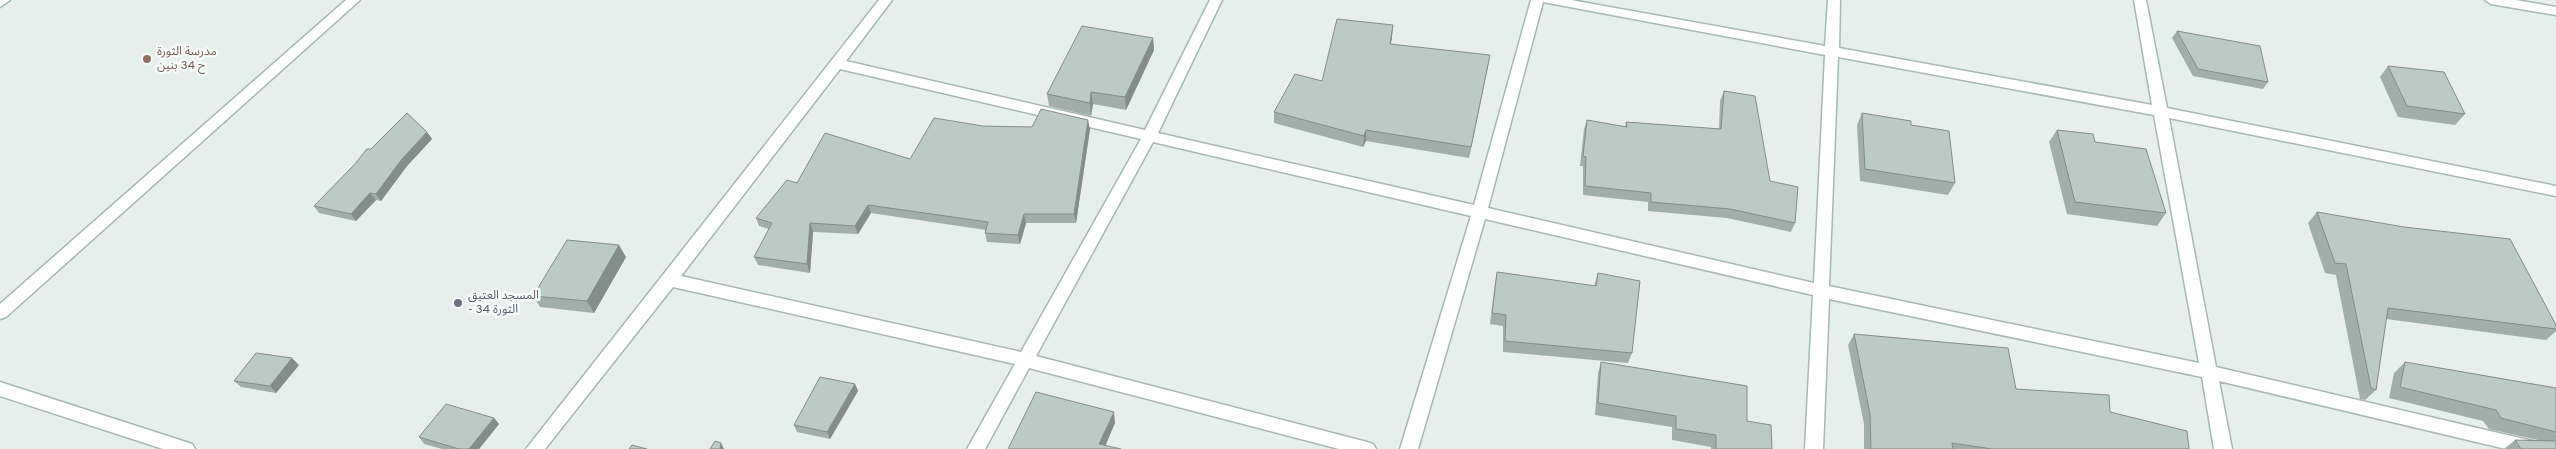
<svg xmlns="http://www.w3.org/2000/svg" width="2556" height="449" viewBox="0 0 2556 449" font-family="Overpass,'Noto Sans Arabic',sans-serif">
<rect width="100%" height="100%" fill="#e6efeb"/>
<g fill="none" stroke-linecap="round" stroke-linejoin="round">
<g stroke="#a8b8b2" stroke-width="3">
<path id="minor" d="M0 0H10L0 7Z
M346 0H360L6 317 0 319V304Z
M879 0H892L846 61 1145 130 1210 0H1222L1158 133 1474 205 1531 0H1571L1825 46 1828 0H1840L1839 48 2152 105 2134 0H2146L2167 108 2556 186V196L2169 118 2216 367 2537 442 2543 444 2546 449H2506L2219 381 2232 449H2214L2202 377 1829 299 1823 449H1805L1813 295 1485 219 1418 449H1400L1471 216 1153 142 1036 356 1367 442 1373 444 1376 449H1339L1029 368 985 449H967L1015 364 673 287 545 449H526ZM1543 2 1825 55 1814 283 1488 208ZM1838 57 2154 115 2199 363 1829 286ZM840 69 1141 139 1021 352 681 276Z
M2485 0H2516L2556 7V15L2491 4Z
M0 382 186 442 192 444 195 449H163L0 396Z"/>
</g>
<use href="#minor" fill="#fff" fill-rule="evenodd"/>
</g>
<path fill="#a1aea9" d="M1393 25 1391 44 1488 66 1469 158 1366 141 1363 147 1274 123V112L1322 81Z
M2177 31 2268 82 2263 89 2193 76 2172 38Z
M1153 38 1154 50 1126 110 1093 104 1091 116 1049 106 1047 94Z
M2388 66 2465 114 2455 125 2398 117 2380 77Z
M1724 91 1770 181 1795 223 1791 232 1727 218 1648 211V202L1583 195V166H1580L1584 129 1587 120 1625 127 1626 122 1719 129 1720 101Z
M1862 113 1911 125 1955 183 1948 195 1860 181 1857 125Z
M983 126 1090 129 1076 223H1026L1020 244 987 242 985 233 986 230 871 213 858 234 813 232 810 273 758 265 754 257 769 229 759 226 756 218 797 183 910 159Z
M2057 130 2095 142 2166 213 2157 226 2067 214 2049 142Z
M427 132 432 139 407 166 381 201 376 200 356 221 319 213 314 206 371 149Z
M2317 212 2556 325V331L2546 340 2386 319 2376 390 2365 400 2360 399 2336 275 2325 273 2308 223Z
M626 257 594 313 540 307 533 296Z
M1497 272 1594 286 1598 273 1632 353 1628 363 1503 352V326L1490 324 1495 283Z
M1854 334 2016 389 2110 412 2189 449H1864V424L1848 345Z
M1601 362 1747 421 1772 449H1711V447L1672 440V427L1595 415 1598 373Z
M2405 362 2556 388V449H2504L2515 440H2538L2489 429 2483 421 2389 398 2394 373Z
M299 365 276 393 241 387 234 381Z
M855 384 858 391 830 439 797 432 794 425Z
M494 418 499 424 479 449H442L424 444 419 437Z"/>
<path fill="#838d89" d="M1393 25 1392 37 1389 56 1390 44Z
M1153 38 1154 50 1126 110 1125 97Z
M1490 55 1488 66 1469 158 1471 147Z
M1091 92 1093 104 1091 116 1090 103Z
M1088 120 1090 129 1076 223 1074 214Z
M1366 130V141L1363 147 1364 136Z
M427 132 432 139 407 166 381 201 376 194 402 159Z
M370 193 376 200 356 221 351 214Z
M868 205 871 213 858 234 855 226Z
M1024 214 1026 223 1020 244 1018 235Z
M810 223 813 232 810 273 807 264Z
M619 245 626 257 594 313 587 301Z
M292 358 299 365 276 393 270 386Z
M855 384 858 391 830 439 827 432Z
M1114 412 1115 423 1104 449 1099 444Z
M494 418 499 424 479 449H469Z
M721 443 724 449H720Z"/>
<path fill="#bbcac4" stroke="#838d89" d="M1337 19 1393 25 1390 44 1490 55 1471 147 1366 130 1364 136 1274 112 1295 74 1322 81Z
M1082 26 1153 38 1125 97 1091 92 1090 103 1047 94Z
M2177 31 2260 46 2268 82 2198 69Z
M2388 66 2444 72 2465 114 2407 106Z
M1724 91 1755 96 1770 181 1798 187 1795 223 1730 209 1651 202V193L1585 186 1586 157 1583 156 1587 120 1627 127 1626 122 1721 129Z
M1041 109 1088 120 1074 214H1024L1018 235 985 233 988 222 868 205 855 226 810 223 807 264 754 257 772 223 756 218 787 180 797 183 825 133 910 159 934 118 983 126 1032 127Z
M407 113 427 132 402 159 376 194 370 193 351 214 314 206 354 165 367 149H371Z
M1862 113 1911 121V125L1949 131 1955 183 1865 169Z
M2057 130 2093 134 2095 142 2146 149 2166 213 2075 202Z
M2317 212 2404 227 2510 239 2556 325V329L2388 308 2376 390 2371 388 2346 264 2335 263Z
M567 240 619 245 587 301 533 296Z
M1497 272 1596 286 1598 273 1640 281 1632 353 1505 341 1506 315 1492 313Z
M1854 334 2008 348 2016 389 2109 395 2110 412 2187 431 2189 449H1992L1952 443 1953 449H1871L1870 414Z
M256 353 292 358 270 386 234 381Z
M1601 362 1747 386V421L1771 425 1772 449H1716V435L1676 429V416L1598 403Z
M2405 362 2556 388V432L2501 418 2496 410 2400 387Z
M820 377 855 384 827 432 794 425Z
M1036 392 1114 412 1099 444 1121 449H1008Z
M446 404 494 418 469 449H459L419 437Z
M2515 440 2556 441V449H2521Z
M715 441 721 443 720 449H710Z
M632 445 647 449H629Z"/>
<circle fill="#8d6e63" stroke="#f7fbf9" stroke-width="2" cx="147" cy="59" r="5"/>
<circle fill="#6b7280" stroke="#f7fbf9" stroke-width="2" cx="458" cy="303" r="5"/>
<g text-anchor="middle" dominant-baseline="central" stroke-width="5" stroke-linejoin="round" paint-order="stroke">
<g font-size="12" fill="#785e54" stroke="#f7fbf9" text-anchor="start">
<text x="157" y="52">مدرسة الثورة<tspan x="157" dy="14">ح 34 بنين</tspan></text>
</g>
<g font-size="12" fill="#5b616d" stroke="#f7fbf9" text-anchor="start">
<text x="468" y="296">المسجد العتيق<tspan x="468" dy="14">- الثورة 34</tspan></text>
</g>
</g>
</svg>
